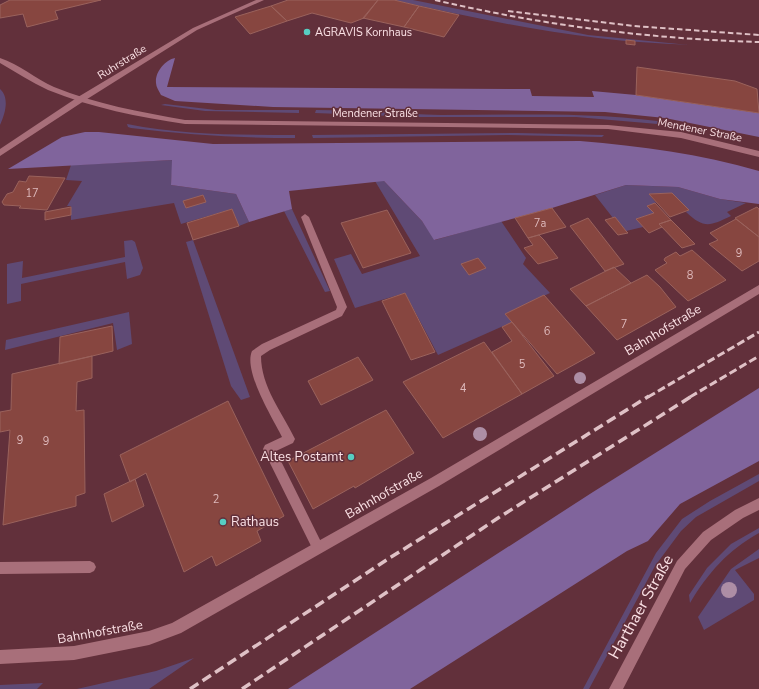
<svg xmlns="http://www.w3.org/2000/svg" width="759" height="689" viewBox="0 0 759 689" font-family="'Nunito Sans',sans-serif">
<rect width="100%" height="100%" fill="#62303b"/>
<path fill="#5f4a75" d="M394 0H413L588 35 689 45C659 43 628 42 598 38 529 30 461 15 394 0Z
M0 89C10 98 5 114 0 125Z
M165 104 216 110H299V113L205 111 161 105Z
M316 110C358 110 399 114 441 115 520 115 599 111 678 124L681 126 576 117H417L315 113Z
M127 124C183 135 238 135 295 135V138C240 138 186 135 131 128L128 127Z
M518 133 604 135 602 137 507 135 313 138 312 135Z
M173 160 171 185 236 194 249 222 239 226 232 209 181 224 174 203 71 220V206H67L82 181 66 180 71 165Z
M375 181H384L422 221 435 240 501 221 526 258 523 264 550 293 505 314 512 322 438 355 405 293 355 308 334 259 351 254 362 274 420 256Z
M626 185 678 187 720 199 746 203 727 212 731 216C710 226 704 229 686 212L689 210 672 193 649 194 656 203 647 206 654 213 637 219 643 227 626 231 615 217 613 218 595 195Z
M292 209 330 291 325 292 284 211Z
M132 240 135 242 143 268 140 275 127 279 125 262 21 284V301L7 304V264L23 261 22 278 125 257 124 241Z
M193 240 250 397 241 400 231 386 186 242Z
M129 312 132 344 117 350 113 323 5 350 6 340Z
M759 474V481L696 517 681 531 655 566 589 689H583L656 553 682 519 710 501Z
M759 528V533C728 550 708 573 690 603L689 595 707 568 731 544Z
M759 549V558L735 570 754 594V600L704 630 698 617 731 569Z
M194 658 149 689H77L156 671Z
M43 683 37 689H0V685Z"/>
<path fill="#80649c" d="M175 58 167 87 530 89 532 96 594 97 592 91 636 95 759 113V137L665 118 605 112 273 107 175 101 161 95C159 91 156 87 156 83 155 72 165 60 175 58Z
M85 132H99L213 144 580 141C641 146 700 154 759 171V204L720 199 678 187 626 185 552 208 434 240 422 221 384 181 289 191 292 209 249 222 236 194 171 185 172 160 8 169 62 137Z
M759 388V461L680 504 648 541 627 551 410 689H288L593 492Z"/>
<path fill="#874640" stroke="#9a625c" d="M10 0H101L55 11 58 19 27 27 23 14 0 18V5Z
M288 0H378L364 18 351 23 312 13 287 21 271 6Z
M378 0H394L419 6 404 27 363 18Z
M271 6 287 21 250 34 235 17Z
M419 6 459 15 444 37 404 27Z
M626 40 635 41V45L626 44Z
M637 67 735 81 757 89 759 113 636 95Z
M29 176 65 178 47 210 19 208 21 206 4 205 2 202 7 194 13 192 19 181 26 182Z
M672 193 689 210 670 217 649 194Z
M203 195 206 202 186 208 183 201Z
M655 203 671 220 659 224 662 227 649 233 636 219 654 213 647 206Z
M71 207V215L45 220V212Z
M757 207 759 209V237L735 218Z
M552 208 566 227 528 238 515 218Z
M232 209 239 226 193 240 187 223Z
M387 210 411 253 363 268 341 223Z
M615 217 626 231 628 233 618 235 605 220Z
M588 218 624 264 605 271 570 226Z
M736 219 759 237V261L742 271 709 244 718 240 710 233Z
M671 220 695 244 682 248 659 224Z
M539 235 544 240 558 258 538 264 524 248 533 245 528 238Z
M692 250 726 280 688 301 655 270 667 263 664 260 665 258 676 252 680 256Z
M478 258 486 268 469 275 461 264Z
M614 267 631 283 586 306 570 289Z
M647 275 660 287 676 307 617 340 586 306Z
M405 293 435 352 411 360 382 301Z
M544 295 595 353 557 374 505 314Z
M512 322 554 376 522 394 492 352 512 341 502 327Z
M112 326 113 351 59 364 60 337Z
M484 342 522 394 443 438 403 382Z
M92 356V378L77 382 76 411 84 410 85 493 76 496V506L3 525 10 430 0 432V412L11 410 12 374Z
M358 357 373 380 321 405 308 381Z
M228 401 284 516 257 531 261 541 216 566 212 556 184 572 146 473 130 482 120 455Z
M386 410 414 453 355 488 354 486 313 509 288 461Z
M135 479 144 506 112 522 104 494Z"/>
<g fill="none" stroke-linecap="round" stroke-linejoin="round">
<path fill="#a86f7a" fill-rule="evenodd" d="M305 214 309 217 347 307 342 316 270 350 261 356C261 387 282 412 295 439L293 443 276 451 324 548 322 552 318 554 314 552 263 449 265 445 282 437C273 419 243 371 252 351L262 344 336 310 337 307 301 217Z
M90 561 94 563 96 567 94 571 90 573 0 574V562Z"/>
<path fill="#a86f7a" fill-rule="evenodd" d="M256 0H264L197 30 84 101 0 156V149L78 97 193 28Z
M759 285V294L439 486 181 633 149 645 74 660 0 664V650L74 646 149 631 172 623 431 478Z
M759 498V510L743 518 711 540 685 569 623 689H609L677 561 703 532 735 510Z"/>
<path fill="#a86f7a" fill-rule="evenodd" d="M0 58C19 64 36 79 54 87 96 104 140 112 185 120L608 125 681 132 759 151V157L681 138 608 129 185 124C139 117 92 108 48 90 31 82 16 72 0 63Z"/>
<path stroke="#dfc1c6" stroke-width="2" stroke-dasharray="5.5 3" stroke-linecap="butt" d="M435 0C542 25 649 39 759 42
M508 11 634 26 759 35"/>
<path stroke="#dfc1c6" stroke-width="3" stroke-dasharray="8 3.5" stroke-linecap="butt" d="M648 397 759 332
M690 397 759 356"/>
<path stroke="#dfc1c6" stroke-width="3.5" stroke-dasharray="10 5" stroke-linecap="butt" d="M190 689 388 559 649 396
M242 689 498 518 692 396"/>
</g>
<g fill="#ad8ea5">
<circle cx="580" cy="378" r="6"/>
<circle cx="480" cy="434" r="7"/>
<circle cx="729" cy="590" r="8"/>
</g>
<g fill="#57cec2" stroke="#62303b" stroke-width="1.5">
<circle cx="307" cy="32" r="4"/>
<circle cx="351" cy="457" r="4"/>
<circle cx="223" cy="522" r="4"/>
</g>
<g text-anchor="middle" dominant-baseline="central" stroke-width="3" stroke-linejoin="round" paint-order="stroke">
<g font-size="11" fill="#fbe1e5" stroke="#62303b" text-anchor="start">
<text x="315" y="32">AGRAVIS Kornhaus</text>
</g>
<g font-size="11" fill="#fbe1e5" stroke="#62303b">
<text transform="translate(122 62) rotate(-32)">Ruhrstraße</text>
<text x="375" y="113">Mendener Straße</text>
<text transform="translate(700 130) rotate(11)">Mendener Straße</text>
</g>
<g font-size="11" fill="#debabc">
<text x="32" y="193">17</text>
<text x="540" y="223">7a</text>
<text x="739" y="253">9</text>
<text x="690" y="275">8</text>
<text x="624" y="324">7</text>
<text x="547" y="331">6</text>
<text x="522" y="364">5</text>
<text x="463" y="388">4</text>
<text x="20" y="440">9</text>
<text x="46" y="441">9</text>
<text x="216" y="499">2</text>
</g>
<g font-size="13" fill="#fbe1e5" stroke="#62303b">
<text transform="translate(663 330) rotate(-31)">Bahnhofstraße</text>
<text transform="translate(384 494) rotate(-30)">Bahnhofstraße</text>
<text transform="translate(100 632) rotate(-10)">Bahnhofstraße</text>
</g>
<g font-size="13" fill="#fbe1e5" stroke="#62303b" text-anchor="end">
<text x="343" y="457">Altes Postamt</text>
<text x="231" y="522" text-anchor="start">Rathaus</text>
</g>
<g font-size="16" fill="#fbe1e5" stroke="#62303b">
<text transform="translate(641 607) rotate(-61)">Harthaer Straße</text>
</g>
</g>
</svg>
